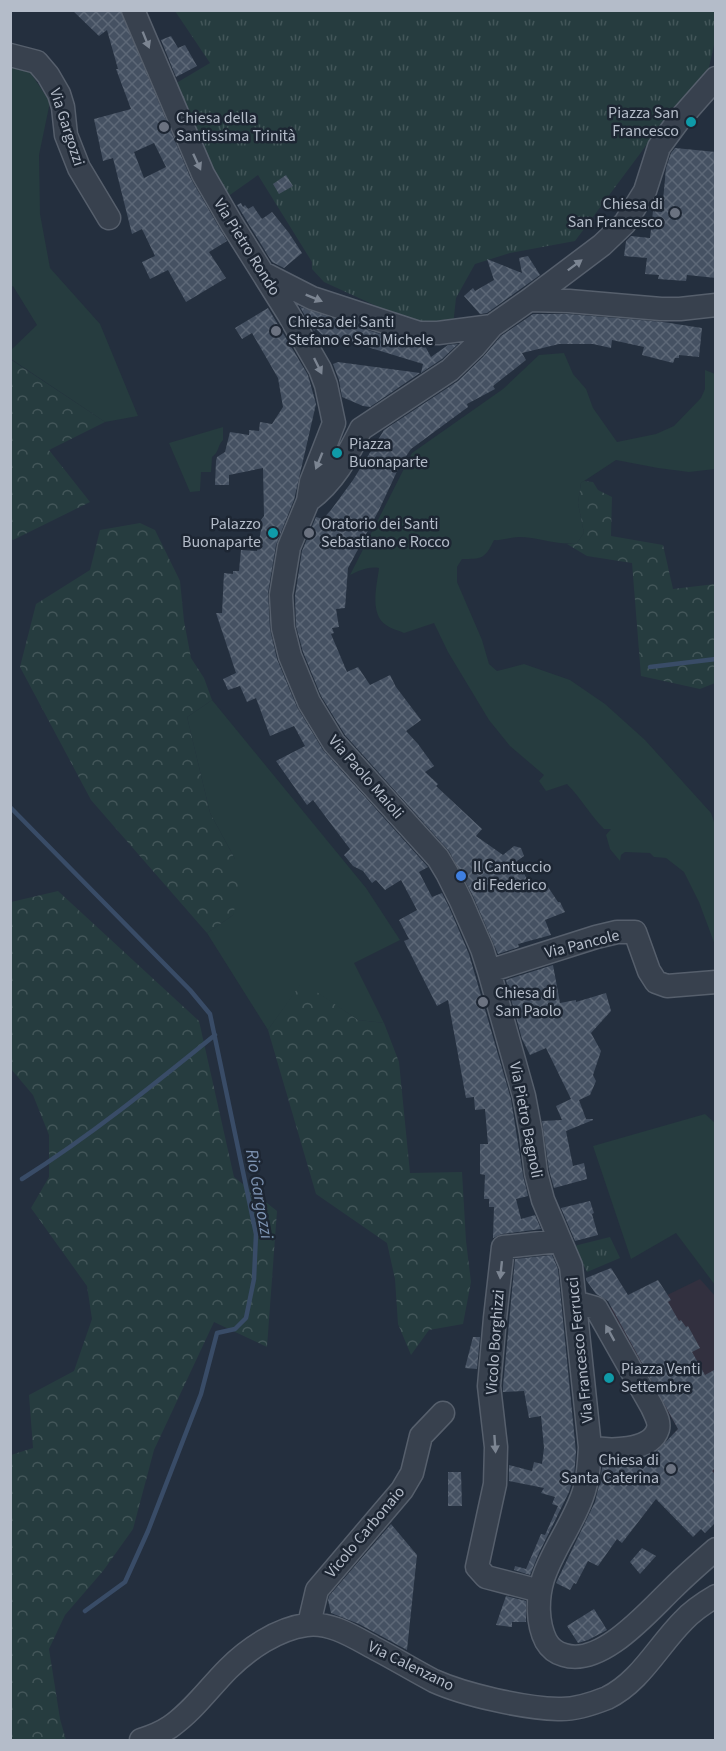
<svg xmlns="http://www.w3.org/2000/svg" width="726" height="1751" viewBox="0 0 726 1751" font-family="'Source Sans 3',sans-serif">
<defs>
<pattern id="forest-crowns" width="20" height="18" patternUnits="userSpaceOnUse" patternTransform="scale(1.5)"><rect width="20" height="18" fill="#263c3f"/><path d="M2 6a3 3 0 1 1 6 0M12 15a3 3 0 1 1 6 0" fill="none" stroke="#435659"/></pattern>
<pattern id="park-tufts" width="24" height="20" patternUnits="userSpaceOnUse" patternTransform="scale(1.5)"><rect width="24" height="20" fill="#263c3f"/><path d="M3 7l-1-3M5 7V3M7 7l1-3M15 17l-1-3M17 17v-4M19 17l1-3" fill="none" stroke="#435659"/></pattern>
<pattern id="building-cross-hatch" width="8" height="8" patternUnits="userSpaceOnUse" patternTransform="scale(1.5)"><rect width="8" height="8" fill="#455162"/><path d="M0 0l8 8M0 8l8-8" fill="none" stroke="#5d6877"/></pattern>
</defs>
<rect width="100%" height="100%" fill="#242f3e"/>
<path fill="#32303f" d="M700 1279 715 1296V1498L672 1435 678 1429 606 1310 617 1304 663 1297Z"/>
<path fill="#263c3f" d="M11 60 28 69 50 102 39 155 40 214 50 268 100 324 138 416 105 422 11 359V350L37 325 13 286 11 287Z
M564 353 573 374 586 389 593 408 617 442 656 434 674 426 701 398 705 389V370L715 374V469L689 472 658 468 616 460 581 483 578 503 584 533 577 543C558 546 538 537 519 537 510 537 503 541 494 540 485 559 482 559 462 559L457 567V582L482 640 489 664 497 671 524 664 570 680 605 704 645 740 711 813 716 828 715 945 699 902 684 872 666 858 654 857 650 853 625 852 621 855 620 861 610 849 606 835 611 829H604C590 815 581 798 567 784L546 791 539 781 544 775 510 746 489 720 448 652 434 623 404 633C398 630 391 629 386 625 369 614 377 585 379 568 368 566 359 571 350 575L412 453 503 389 539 355Z
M223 427V440C217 446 220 451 212 457L211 472H201L200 491 190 492 169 443Z
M212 700 366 888 400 940 354 963 384 1023 358 1020 302 983 268 1030 207 933 233 915 235 859 210 813 187 717Z
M705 1114 715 1123V1285L676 1233 631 1259 593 1146Z"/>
<path fill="url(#forest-crowns)" d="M10 359 105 422 49 450 90 502 13 540 10 538Z
M584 481 593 482 598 490 612 497 611 536 663 545 673 589 715 584V683L700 689 641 676 632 563 587 556 567 544 577 543 584 533 578 503 581 483Z
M140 523 155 530 180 581 184 621 191 658 204 678 212 700 187 717 210 813 235 859 239 891 233 915 207 933 91 800 20 667 36 604 90 570 100 530Z
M58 891 199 1021 234 1177 277 1211 267 1347 214 1322 154 1450 133 1529 103 1571 65 1615 49 1649 60 1719 66 1740H11V1455L33 1448 29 1395 74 1371 92 1319 87 1286 31 1208 49 1177V1135L33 1095 11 1069V902Z
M302 982 358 1020 384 1023 399 1062 410 1173 462 1172 466 1241 471 1282 463 1324 429 1330 411 1355 398 1324 395 1279 387 1243 316 1194 268 1030Z"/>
<path fill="url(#park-tufts)" d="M175 11H715V40L708 72 674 108 575 241 510 253 475 264 456 298 453 325 420 326 324 282 312 269V262L258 175 227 197 203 154 173 85 210 63Z
M610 1237 620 1258 587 1272 574 1246Z"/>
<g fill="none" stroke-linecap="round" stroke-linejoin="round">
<path stroke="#394c67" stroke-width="4.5" d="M650 667 716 659
M10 807 190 990 210 1014 256 1234 254 1279 246 1318 235 1329 217 1333 201 1394 148 1531 125 1582 85 1611
M22 1179C90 1136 152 1086 215 1035"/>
</g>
<path fill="url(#building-cross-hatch)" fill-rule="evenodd" d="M72 10H120L191 179 227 241 209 252 226 278 186 302 168 270 150 279 142 262 155 256 142 229 132 234 113 158 103 161 94 119 131 109 116 69H118L107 30 99 36ZM154 143 166 167 144 178 134 152Z
M171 36 178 48 185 45 197 66 176 77 161 40Z
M675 148 716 152V278L687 275 686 281 658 279 659 275 645 274 647 258 624 256 626 241 631 236 650 238 653 211 662 212 666 168 671 153Z
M286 175 293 186 279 194 273 184Z
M241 203 243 207 245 205 248 209 253 206 262 219 272 212 289 233 302 253 284 268 272 262 237 205Z
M528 256 540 275 487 313 480 314 464 296 473 288 475 291 494 280 487 259 522 273 519 258Z
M300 307 415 346H425L431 357 448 345 458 344 442 359 421 373 423 364 338 338 333 345 316 329 314 331Z
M268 308 308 375 316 404 294 500 276 545 268 593 270 629 277 659 297 707 323 750 427 866 428 867 419 872 432 897 442 893 449 907 469 954 511 1099 523 1175 528 1196 516 1199 521 1219 535 1215 541 1229 502 1234 493 1238 494 1207H489V1199H484L485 1175 480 1174V1144H488L485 1109 475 1110 474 1097 466 1098 448 1000 437 1006 404 941 409 939 399 920 417 910 401 880 385 890 376 880 372 883 363 871 353 866 344 855 350 849 313 800 307 805 276 761 305 746 294 726 270 736 256 698 247 702 240 686 228 690 223 679 236 673 216 613H222L224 573 233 574V571H239L241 550 257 551 262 525 258 524 264 516 263 468 229 475V485H215L216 461 217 457 225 452 230 432 249 435V430L259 431 260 422 272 424 283 407 278 378 252 333 242 339 235 328Z
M533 314H568L663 322 702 328 699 357 679 355V358H675L673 363 642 355 644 347 612 340 611 348 593 344H559L522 353 526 360 493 386 495 389 467 404 468 407 411 449 400 465 379 510 348 568 345 608 336 609 339 627 332 628 334 633 331 634 347 672 358 667 370 685 390 675 396 687 421 720 406 731 418 744 434 766 425 772 438 784 436 786 482 829 476 836 503 855 514 846 521 848 524 856 517 861 532 888 544 881 558 902H560L565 912 545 920 551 935 518 944 519 947 498 954 473 896 449 851 345 735 321 696 303 652 296 626 295 596 302 551 316 517 323 519 331 510 353 480 384 430 458 381 483 357 501 336Z
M338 362 420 373 370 407 363 406 342 397 339 380 333 364Z
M553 965 560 1003 576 1000V1002L606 993 611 1011 591 1033 601 1051 593 1075 596 1081 590 1095 579 1100 586 1119H593V1120L566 1131 573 1166 584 1163 587 1179 554 1188 549 1170 542 1121 562 1120 556 1106 571 1099 546 1048 530 1055 522 1039 506 980Z
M590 1201 594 1213 592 1214 598 1235 575 1241 561 1208Z
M552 1255 558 1269 576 1452 574 1476 569 1492 539 1553 530 1575 514 1570 515 1566 526 1569 541 1534 545 1535 558 1506 552 1504 555 1497 541 1493 544 1488 509 1481V1465L532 1471 534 1462 542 1464 544 1448 541 1416 529 1418 524 1391 503 1392V1386L515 1259Z
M611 1268 628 1295 658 1280 671 1300 668 1302 679 1321 681 1320 686 1327 688 1326 700 1348 692 1352 705 1375 716 1369V1467L712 1471 716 1475V1522L705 1533 701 1529 693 1537 656 1499 622 1543 617 1539 598 1566 588 1561 576 1584 574 1583 570 1590 556 1583 595 1502 600 1481 603 1462H622L636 1465 643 1469 656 1452 678 1429 608 1301 596 1294 586 1280V1278Z
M473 1337H480L477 1369 465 1368Z
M448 1472H461L462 1506H448Z
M391 1524 417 1555 407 1650 359 1624 331 1613 328 1600 329 1596Z
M642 1548 656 1556 640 1574 630 1562Z
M506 1596 526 1601V1622H512V1627L496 1625Z
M594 1609 607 1630 588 1640 578 1643 567 1626Z"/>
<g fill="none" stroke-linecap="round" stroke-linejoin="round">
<g stroke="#565f6c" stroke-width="25">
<path id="minor" d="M133 10 203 174 232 224 289 315 320 369 326 385 334 423
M10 55 37 62 48 75 59 94 63 107 66 135 79 168 109 218
M263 273 312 298 419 333H438L492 326
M529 300 602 245 625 223 645 191 659 147 679 120 716 78
M334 423 311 482 308 501 289 547 281 595 283 628 290 656 309 702 334 743 438 858 447 873 461 901 482 949 489 971 524 1096 531 1133 536 1173 543 1200 571 1266 590 1447C589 1464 588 1481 582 1497 572 1525 552 1551 543 1579 537 1599 537 1623 546 1641 550 1648 556 1653 564 1655 601 1667 647 1613 672 1589 686 1575 701 1562 716 1549
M361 429 450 370 474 347 492 326 529 300 569 301 661 309H680L716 305
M308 501C334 482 347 457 361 429
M489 971 596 937 617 932H635L649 971 656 982 667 986 716 982
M575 1302 596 1308 652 1407C655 1414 660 1422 658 1429 651 1452 608 1451 590 1447
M540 1591 486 1577 477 1567 495 1484 496 1447 489 1386 495 1318 503 1247 559 1241
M309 1624 317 1590 402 1490 412 1473 421 1436 443 1413
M141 1740C151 1737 161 1733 170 1727 193 1711 209 1688 228 1669 248 1649 277 1629 306 1625 331 1621 357 1639 378 1650 397 1660 415 1671 434 1681 465 1695 524 1708 558 1709 574 1710 592 1704 607 1698 640 1682 658 1646 683 1621 692 1611 704 1603 716 1596"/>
</g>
<use href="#minor" stroke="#38414e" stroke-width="22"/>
</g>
<defs><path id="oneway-solid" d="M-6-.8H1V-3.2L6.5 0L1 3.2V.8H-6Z" transform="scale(1.5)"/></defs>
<g fill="#7c8592">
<use href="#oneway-solid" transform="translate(146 40) rotate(68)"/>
<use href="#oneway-solid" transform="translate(197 162) rotate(65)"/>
<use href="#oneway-solid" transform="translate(575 265) rotate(-37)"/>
<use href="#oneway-solid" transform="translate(314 298) rotate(22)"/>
<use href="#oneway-solid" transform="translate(318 366) rotate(64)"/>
<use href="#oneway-solid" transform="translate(319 461) rotate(112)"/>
<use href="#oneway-solid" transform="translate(501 1270) rotate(96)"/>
<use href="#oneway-solid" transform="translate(610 1333) rotate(-119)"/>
<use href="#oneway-solid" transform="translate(495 1444) rotate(86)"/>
</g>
<g fill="#0f9aa8" stroke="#1d2633" stroke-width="2">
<circle cx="691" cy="122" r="6"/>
<circle cx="337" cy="453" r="6"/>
<circle cx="273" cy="533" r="6"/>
<circle cx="609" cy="1378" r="6"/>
</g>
<g fill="#6b7280" stroke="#1d2633" stroke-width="2">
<circle cx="164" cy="127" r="6"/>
<circle cx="675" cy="213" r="6"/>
<circle cx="276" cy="331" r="6"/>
<circle cx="309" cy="533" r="6"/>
<circle cx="483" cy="1002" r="6"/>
<circle cx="671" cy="1469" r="6"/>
</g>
<circle fill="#3f7fe0" stroke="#1d2633" stroke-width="2" cx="461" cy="876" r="6"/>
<g text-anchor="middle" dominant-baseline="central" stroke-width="5" stroke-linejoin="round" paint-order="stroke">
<g font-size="16" fill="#b4bcc9" stroke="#1d2633" text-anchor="start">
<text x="679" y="113" text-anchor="end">Piazza San<tspan x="679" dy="18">Francesco</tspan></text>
<text x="176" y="118">Chiesa della<tspan x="176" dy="18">Santissima Trinità</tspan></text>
<text x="663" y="204" text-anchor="end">Chiesa di<tspan x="663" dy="18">San Francesco</tspan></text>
<text x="288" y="322">Chiesa dei Santi<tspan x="288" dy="18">Stefano e San Michele</tspan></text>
<text x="349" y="444">Piazza<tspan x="349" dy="18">Buonaparte</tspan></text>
<text x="261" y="524" text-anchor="end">Palazzo<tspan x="261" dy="18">Buonaparte</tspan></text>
<text x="321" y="524">Oratorio dei Santi<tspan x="321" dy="18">Sebastiano e Rocco</tspan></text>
<text x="473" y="867">Il Cantuccio<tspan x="473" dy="18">di Federico</tspan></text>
<text x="495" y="993">Chiesa di<tspan x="495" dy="18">San Paolo</tspan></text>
<text x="621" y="1369">Piazza Venti<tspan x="621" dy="18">Settembre</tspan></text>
<text x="659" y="1460" text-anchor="end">Chiesa di<tspan x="659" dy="18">Santa Caterina</tspan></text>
</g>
<g font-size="16" fill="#b4bcc9" stroke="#1d2633">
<text transform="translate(67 127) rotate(72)">Via Gargozzi</text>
<text transform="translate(247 247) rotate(58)">Via Pietro Rondo</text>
<text transform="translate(366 777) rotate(49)">Via Paolo Maioli</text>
<text transform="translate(582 944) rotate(-14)">Via Pancole</text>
<text transform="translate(526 1120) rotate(79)">Via Pietro Bagnoli</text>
<text transform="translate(495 1342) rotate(-86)">Vicolo Borghizzi</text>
<text transform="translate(580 1350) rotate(-96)">Via Francesco Ferrucci</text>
<text transform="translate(365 1532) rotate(-50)">Vicolo Carbonaio</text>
<text transform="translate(411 1666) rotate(26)">Via Calenzano</text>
</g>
<g font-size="18" font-style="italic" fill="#7c92b1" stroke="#1d2633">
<text transform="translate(259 1194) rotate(80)">Rio Gargozzi</text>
</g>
</g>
<rect width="726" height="1751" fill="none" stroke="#b4bcc9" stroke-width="24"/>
</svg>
